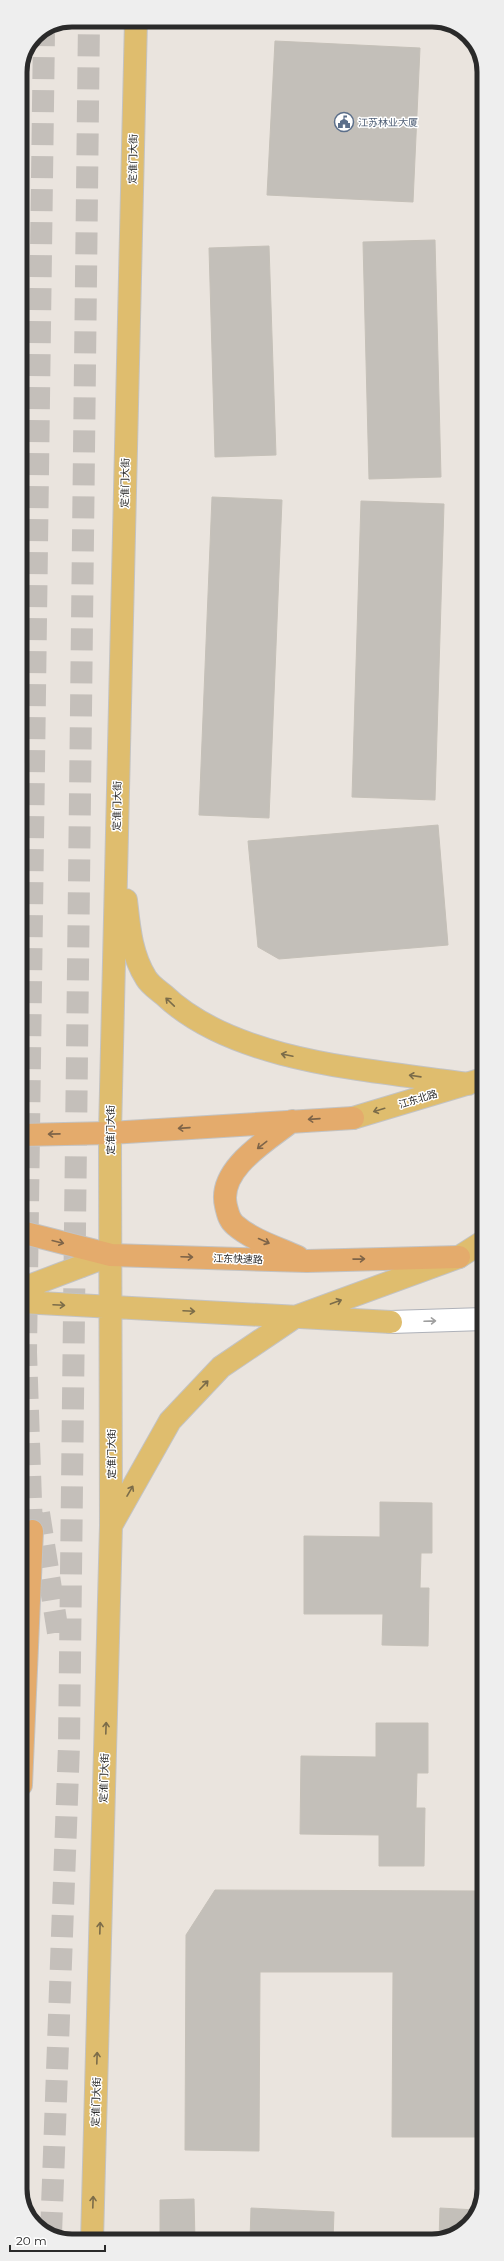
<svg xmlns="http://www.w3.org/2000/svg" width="504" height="2261" viewBox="0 0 504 2261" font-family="Montserrat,'Noto Sans SC',sans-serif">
<rect width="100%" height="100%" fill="#eae4de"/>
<path fill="#c3bfb9" stroke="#c5c0b8" d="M275 41 420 48 413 202 267 195Z
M435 240 441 477 369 479 363 242Z
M269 246 276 455 215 457 209 248Z
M212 497 282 500 269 818 199 815Z
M361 501 444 504 435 800 352 797Z
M438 825 448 945 279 959 258 947 248 841Z
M380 1502 432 1503V1553H421L420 1588H429L428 1646 382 1645 383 1614H304V1536L380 1537Z
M376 1723H428V1773H417L416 1808H425L424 1866H379V1835L300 1834 301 1756 376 1757Z
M215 1890 484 1891V2137H392L393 1972H260L259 2151 185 2150 186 1935Z
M194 2199 195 2241H160V2200Z
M251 2208 334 2212 333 2240H250Z
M440 2208 476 2210 471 2223 439 2240Z"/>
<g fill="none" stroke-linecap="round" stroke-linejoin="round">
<path stroke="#c4bfba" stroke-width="22" stroke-dasharray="22 11" stroke-linecap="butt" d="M39 1513 59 1639
M32 1531 26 1352 44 32
M51 2234 69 1745 89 20"/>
<g stroke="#aeb1b9" stroke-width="24">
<path id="secondary" d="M391 1322 484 1319"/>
</g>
<g stroke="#c3c3c3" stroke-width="24">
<path id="primary" d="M126 900C129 927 131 954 146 978 150 985 158 990 164 995 235 1063 373 1070 468 1084
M353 1118 483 1079
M21 1289 111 1255
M21 1302 391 1322
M112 1524 170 1421 221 1367 295 1317 459 1257 484 1241
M92 2241 111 1525 110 1133 136 20"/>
</g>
<g stroke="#c3c3c3" stroke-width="24">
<path id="trunk" d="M292 1121C268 1140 217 1169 226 1206 228 1214 229 1220 235 1225 252 1240 278 1248 298 1257
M20 1135 110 1133 353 1118
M21 1232 111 1255 307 1261 459 1257
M21 1785 32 1531"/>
</g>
<use href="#secondary" stroke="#fff" stroke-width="22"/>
<use href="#primary" stroke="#dfbd6e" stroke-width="22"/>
<use href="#trunk" stroke="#e4ab6c" stroke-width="22"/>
</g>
<defs><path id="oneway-shaft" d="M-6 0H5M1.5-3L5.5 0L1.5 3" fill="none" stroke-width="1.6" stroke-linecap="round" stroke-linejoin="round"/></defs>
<g stroke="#7b6c49">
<use href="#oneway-shaft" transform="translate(170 1002) rotate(-136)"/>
<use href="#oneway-shaft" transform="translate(287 1055) rotate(-168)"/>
<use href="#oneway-shaft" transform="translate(415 1076) rotate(-172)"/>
<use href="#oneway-shaft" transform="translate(379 1110) rotate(163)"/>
<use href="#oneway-shaft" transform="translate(336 1302) rotate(-20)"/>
<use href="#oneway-shaft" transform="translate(59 1305) rotate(3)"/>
<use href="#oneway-shaft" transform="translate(189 1311) rotate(3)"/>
<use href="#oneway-shaft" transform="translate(204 1385) rotate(-46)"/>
<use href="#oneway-shaft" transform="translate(130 1491) rotate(-60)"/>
<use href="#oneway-shaft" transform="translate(106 1728) rotate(-88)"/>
<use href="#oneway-shaft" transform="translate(100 1928) rotate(-88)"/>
<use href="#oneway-shaft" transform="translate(97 2058) rotate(-88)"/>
<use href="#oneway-shaft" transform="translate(93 2202) rotate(-88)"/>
</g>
<g stroke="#7e6448">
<use href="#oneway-shaft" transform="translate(314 1119) rotate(176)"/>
<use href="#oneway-shaft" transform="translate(184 1128) rotate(176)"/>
<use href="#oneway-shaft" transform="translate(54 1134) rotate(179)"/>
<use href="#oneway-shaft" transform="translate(262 1145) rotate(142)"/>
<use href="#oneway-shaft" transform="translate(264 1241) rotate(24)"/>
<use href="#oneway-shaft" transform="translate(58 1242) rotate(14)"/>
<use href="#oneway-shaft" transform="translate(187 1257) rotate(2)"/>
<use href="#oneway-shaft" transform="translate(359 1259) rotate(-1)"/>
</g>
<use stroke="#9f9f9f" href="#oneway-shaft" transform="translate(430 1321) rotate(-2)"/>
<defs>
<g id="civic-ring" transform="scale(1)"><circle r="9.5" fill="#fff" stroke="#5c6f8a" stroke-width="1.5"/><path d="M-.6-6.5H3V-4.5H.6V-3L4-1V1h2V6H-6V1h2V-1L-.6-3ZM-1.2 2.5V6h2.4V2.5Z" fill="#5c6f8a"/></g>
</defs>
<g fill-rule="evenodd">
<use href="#civic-ring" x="344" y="122"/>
</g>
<g text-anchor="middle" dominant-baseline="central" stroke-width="3" stroke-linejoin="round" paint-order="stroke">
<g font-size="10" fill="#4e5e75" stroke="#fff" text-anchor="start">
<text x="358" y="122">江苏林业大厦</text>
</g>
<g font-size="10" fill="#2a2a2a" stroke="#fff">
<text transform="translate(133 159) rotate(-89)">定淮门大街</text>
<text transform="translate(125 483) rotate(-89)">定淮门大街</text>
<text transform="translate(117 806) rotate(-89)">定淮门大街</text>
<text transform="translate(418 1099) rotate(-17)">江东北路</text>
<text transform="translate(110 1130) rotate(-90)">定淮门大街</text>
<text transform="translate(238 1259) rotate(2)">江东快速路</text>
<text transform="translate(111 1454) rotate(-90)">定淮门大街</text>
<text transform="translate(104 1778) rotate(-88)">定淮门大街</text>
<text transform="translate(96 2102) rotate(-88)">定淮门大街</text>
</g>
</g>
<path d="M0 0H504V2261H0ZM72 27H432A45 45 0 0 1 477 72V2189A45 45 0 0 1 432 2234H72A45 45 0 0 1 27 2189V72A45 45 0 0 1 72 27Z" fill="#eee" fill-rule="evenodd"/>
<path fill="none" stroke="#2a2a2a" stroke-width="5" d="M72 27H432A45 45 0 0 1 477 72V2189A45 45 0 0 1 432 2234H72A45 45 0 0 1 27 2189V72A45 45 0 0 1 72 27Z"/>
<path d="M10 2245v6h95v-6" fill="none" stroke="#2a2a2a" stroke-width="2"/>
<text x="16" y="2245" font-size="12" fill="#2a2a2a" stroke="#ffffff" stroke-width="3" paint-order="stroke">20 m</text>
</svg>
